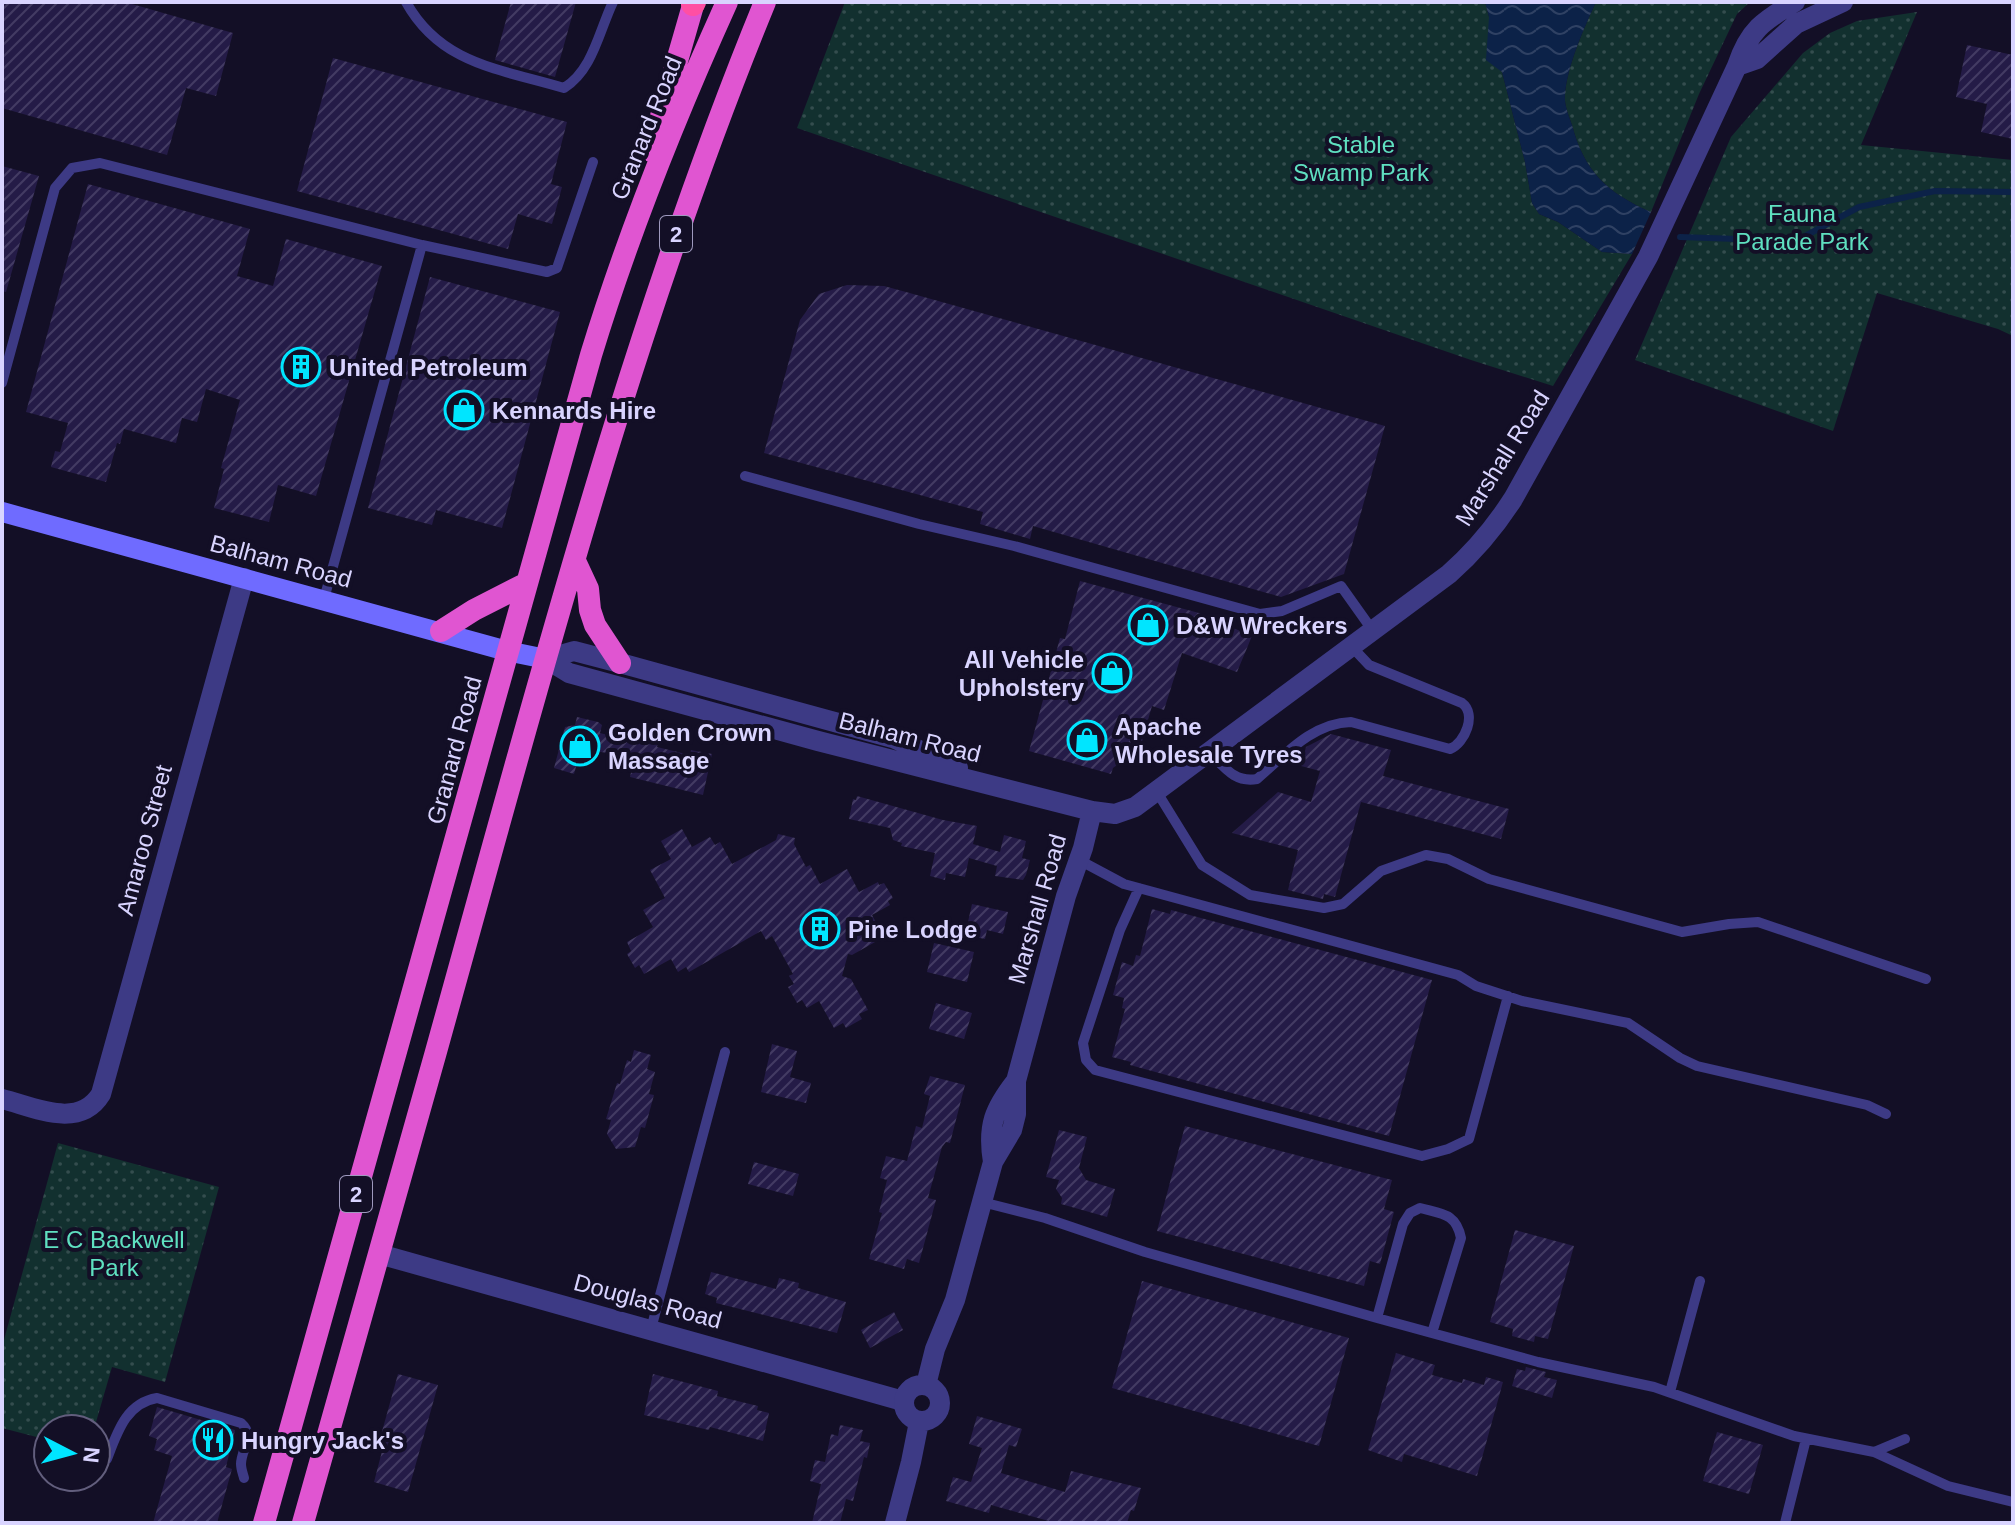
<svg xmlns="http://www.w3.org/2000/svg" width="2015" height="1525" viewBox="0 0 2015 1525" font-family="Helvetica,sans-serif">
<defs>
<pattern id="park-dots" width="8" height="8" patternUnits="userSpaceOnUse" patternTransform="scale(2)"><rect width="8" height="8" fill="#12302f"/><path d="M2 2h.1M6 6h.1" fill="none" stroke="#344d4e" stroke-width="1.8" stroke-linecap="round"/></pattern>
<pattern id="water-waves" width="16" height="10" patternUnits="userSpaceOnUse" patternTransform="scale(2)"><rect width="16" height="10" fill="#0c2248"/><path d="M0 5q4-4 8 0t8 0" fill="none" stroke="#2f4163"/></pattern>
<pattern id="building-hatch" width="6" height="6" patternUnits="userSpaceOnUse" patternTransform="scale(2)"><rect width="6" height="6" fill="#241b47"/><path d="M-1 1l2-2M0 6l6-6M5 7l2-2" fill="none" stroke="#433b63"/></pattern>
</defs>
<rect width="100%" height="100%" fill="#130f26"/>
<path fill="url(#park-dots)" d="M845 2H1485L1489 17V52L1502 72 1525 162 1532 203 1539 214 1558 222 1602 252 1632 254 1553 386 1471 360 797 128Z
M1596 2H1750L1737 14 1699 94 1651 212C1607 193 1584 171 1572 125 1569 116 1564 105 1565 95 1567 66 1584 28 1596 2Z
M1917 12 1861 145 2013 160V336L1998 329 1877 293 1833 431 1635 360 1731 137 1803 53 1830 33 1857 21Z
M58 1143 219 1187 165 1382 112 1367 94 1429H48V1440L2 1428V1347Z"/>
<path fill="url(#water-waves)" d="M1485 2H1596C1584 28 1567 66 1565 95 1564 105 1569 116 1572 125 1584 171 1607 193 1651 212L1632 254 1602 252 1558 222 1539 214 1532 203 1525 162 1502 72 1486 60 1489 17Z"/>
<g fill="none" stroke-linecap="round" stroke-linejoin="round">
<path stroke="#0c2248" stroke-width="6" d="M1680 237 1796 241 1859 207 1935 191 2013 192"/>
</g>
<path fill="url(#building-hatch)" d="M2 2H125L233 33 216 96 186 88 167 155 2 108Z
M511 2H576L555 77 495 60Z
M1967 45 2013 55V139L1981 132 1987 104 1956 97Z
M333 58 567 122 551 184 562 187 552 224 518 214 508 249 297 191Z
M2 166 39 176 6 292 2 291Z
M88 184 250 229 237 276 273 286 286 239 382 266 316 496 278 485 269 522 214 508 224 469 221 468 240 400 206 389 197 422 182 418 176 443 124 429 120 444 117 443 106 482 51 467 55 451 60 452 68 423 26 412Z
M430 277 560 312 502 528 436 510 432 525 368 508Z
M847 285 884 286 906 292 1385 426 1344 574 1281 597 1033 526 1030 539 980 524 983 512 764 453 800 320 819 294Z
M1080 581 1225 620 1224 624 1252 636 1237 672 1182 653 1164 710 1152 706 1140 748 1113 768 1111 774 1029 751 1060 638 1065 639Z
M577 717 598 722 602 725 600 733 640 743 643 734 659 738 657 747 690 755 691 750 712 754 703 795 630 777 632 768 618 764 621 755 581 749 574 774 554 768 565 727 575 725Z
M1331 734 1391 750 1383 776 1509 809 1501 839 1361 802 1335 897 1324 894 1323 899 1288 890 1298 850 1232 833 1278 792 1311 802 1320 771 1301 766 1306 747Z
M857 796 943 820 977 826 973 844 1000 852 1004 835 1026 841 1022 858 1030 860 1026 875 1023 880 995 876 997 866 969 858 965 877 946 873 945 880 930 876 935 853 901 846 902 843 893 840 890 828 849 819 853 799 856 800Z
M682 829 692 847 710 837 715 845 720 842 732 864 776 840 778 834 795 838 794 844 806 867 810 865 820 884 847 869 859 892 878 882 879 885 884 883 893 898 888 901 890 905 872 915 884 937 852 955 848 954 842 976 851 979 868 1010 859 1014 862 1019 846 1028 843 1023 834 1028 819 1001 807 1008 802 1000 797 1003 788 987 794 984 789 976 793 974 772 936 766 940 761 931 689 972 686 967 678 972 671 959 644 974 639 965 635 968 627 954 631 951 627 942 653 927 643 910 665 898 650 870 671 859 661 841Z
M972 904 1008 912 1003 934 987 930 985 939 965 935Z
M1152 909 1170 914 1171 910 1432 980 1389 1136 1130 1065 1131 1062 1112 1057 1125 1009 1122 1008 1124 998 1113 995 1122 962 1133 966 1136 955 1140 956Z
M934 943 974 952 967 982 927 972Z
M936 1003 972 1013 964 1039 929 1029Z
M772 1044 797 1051 790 1077 811 1083 806 1103 761 1092Z
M634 1050 651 1055 647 1069 655 1072 649 1094 654 1095 645 1128 641 1127 635 1147 616 1149 607 1134 611 1120 606 1119 617 1083 620 1084 627 1060 631 1062Z
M930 1076 965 1085 950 1143 946 1142 942 1147 928 1198 936 1200 919 1263 907 1259 904 1269 869 1259 882 1213 879 1212 887 1180 880 1178 886 1156 907 1161 916 1126 922 1128 930 1096 924 1094Z
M1185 1126 1392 1180 1384 1209 1394 1212 1380 1264 1370 1261 1364 1286 1157 1231Z
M1059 1130 1087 1137 1079 1168 1086 1180 1115 1189 1107 1217 1061 1204 1062 1198 1056 1189 1059 1180 1046 1177Z
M754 1162 799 1174 793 1196 748 1184Z
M1515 1230 1574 1246 1548 1339 1535 1336 1534 1342 1512 1336 1513 1329 1490 1322Z
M711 1272 776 1289 779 1278 799 1283 798 1288 846 1302 837 1333 716 1303 717 1298 705 1294Z
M1142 1281 1349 1338 1319 1446 1112 1388Z
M894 1312 903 1330 870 1348 861 1330Z
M1396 1353 1435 1365 1432 1375 1462 1383 1463 1379 1484 1385 1486 1377 1503 1382 1477 1476 1404 1454 1402 1462 1368 1450Z
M1526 1367 1546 1372 1544 1377 1557 1380 1552 1398 1512 1386 1517 1369 1525 1371Z
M398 1374 438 1385 408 1492 374 1482 386 1436 381 1435Z
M653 1374 718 1391 717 1396 758 1406 757 1410 769 1413 763 1441 710 1427 709 1430 644 1415Z
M157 1407 235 1430 226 1467 232 1469 217 1523H153L172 1456 154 1450 157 1439 149 1436Z
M977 1416 1022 1429 1016 1447 1009 1445 1001 1473 1065 1492 1071 1471 1141 1488 1134 1511 1131 1510 1127 1523H1056L991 1505 989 1513 946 1501 953 1477 971 1482 982 1448 969 1444Z
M840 1425 863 1430 860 1441 870 1443 867 1458 864 1457 853 1501 846 1499 840 1523H812L821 1484 810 1481 815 1460 825 1462 831 1434 838 1436Z
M1717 1432 1763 1445 1749 1494 1703 1481Z"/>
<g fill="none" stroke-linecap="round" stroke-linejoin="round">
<path stroke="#3d3a85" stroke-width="10" d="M406 2C441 65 501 69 564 88 593 70 599 31 613 2
M2 383 55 188 72 168 100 163 422 245 547 272 557 268 593 162
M745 476 919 524 1014 546 1260 614 1282 611 1341 586 1373 631
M324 599 422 245
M1210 753C1225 768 1235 783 1257 779 1285 755 1312 723 1351 722L1450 749C1465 743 1477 714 1462 703L1369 665 1352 647
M1157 792 1202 865 1250 895 1324 908 1343 904 1381 871 1426 855 1448 859 1489 879 1682 932 1729 924 1758 922 1926 979
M1079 860 1124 884 1458 975 1476 986 1522 1001 1628 1023 1680 1058 1697 1066 1867 1105 1886 1114
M1139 888 1120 930 1083 1043 1086 1060 1095 1070 1422 1156 1448 1149 1469 1139 1508 996
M982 1202 1045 1218 1145 1252 1377 1318 1538 1362 1654 1387 1794 1436 1874 1452 1905 1439
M1377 1318 1403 1224 1410 1213 1420 1208C1442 1214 1456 1213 1461 1238L1432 1333
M651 1329 725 1052
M1670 1392 1700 1281
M1874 1452 1948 1486 2013 1502
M107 1459C117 1433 126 1403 157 1398L241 1423C256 1436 241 1449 241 1464 241 1469 243 1474 244 1478
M1785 1523 1806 1439"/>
<path stroke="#3d3a85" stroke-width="20" d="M2 1099C34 1107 79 1130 101 1094L244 578
M379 1254 903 1401"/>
<path stroke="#3d3a85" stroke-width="20" d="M1737 66 1757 59 1796 24 1843 2
M546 659 569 673 818 741 1092 811 1115 814 1135 807 1449 574C1474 552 1495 527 1513 499L1648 257 1737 66C1749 30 1763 21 1795 2
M546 659 574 651 620 663 893 738 958 768
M993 1162C987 1126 994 1109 1016 1081
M904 1403a18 18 0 1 1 36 0a18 18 0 1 1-36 0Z
M926 1385 935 1349 955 1300 993 1162 1012 1130 1016 1114V1081L1066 896 1083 848 1092 811
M895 1523 911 1462 919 1422"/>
<path stroke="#6f6bff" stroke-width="20" d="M2 512 507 651 546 659"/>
<path stroke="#e055d1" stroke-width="22" d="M651 151 694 2
M575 561 588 589 590 610 595 625 620 663
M441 631 474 610 525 584
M264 1523 591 355C628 234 675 117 727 2
M303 1523C367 1297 431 1072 493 846 572 561 653 275 765 2"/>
<path stroke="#ff4fa3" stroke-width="24" d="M693 4 694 2"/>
</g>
<defs>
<g id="building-ring" transform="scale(2)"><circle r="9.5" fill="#130f26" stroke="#00e5ff" stroke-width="1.5"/><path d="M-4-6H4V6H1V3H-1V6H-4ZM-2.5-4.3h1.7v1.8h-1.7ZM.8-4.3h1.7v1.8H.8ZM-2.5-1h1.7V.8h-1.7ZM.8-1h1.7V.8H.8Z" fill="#00e5ff"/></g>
<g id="shop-ring" transform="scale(2)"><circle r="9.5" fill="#130f26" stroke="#00e5ff" stroke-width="1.5"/><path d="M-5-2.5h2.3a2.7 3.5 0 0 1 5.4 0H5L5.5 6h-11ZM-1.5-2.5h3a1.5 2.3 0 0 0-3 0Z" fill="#00e5ff"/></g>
<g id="restaurant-ring" transform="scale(2)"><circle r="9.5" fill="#130f26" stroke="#00e5ff" stroke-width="1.5"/><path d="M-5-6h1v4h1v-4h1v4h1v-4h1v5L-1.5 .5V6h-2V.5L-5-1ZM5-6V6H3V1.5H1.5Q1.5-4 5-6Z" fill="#00e5ff"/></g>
</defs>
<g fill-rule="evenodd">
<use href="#building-ring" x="301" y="367"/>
<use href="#shop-ring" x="464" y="410"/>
<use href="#shop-ring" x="1148" y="625"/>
<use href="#shop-ring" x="1112" y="673"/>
<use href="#shop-ring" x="1087" y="740"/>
<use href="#shop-ring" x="580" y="746"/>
<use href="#building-ring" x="820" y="929"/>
<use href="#restaurant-ring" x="213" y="1440"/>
</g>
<g text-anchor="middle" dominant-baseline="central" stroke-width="8" stroke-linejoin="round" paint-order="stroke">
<g fill="#130f26" stroke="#9e99be" stroke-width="2">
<rect x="660" y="216" width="32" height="36" rx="6"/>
<rect x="340" y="1176" width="32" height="36" rx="6"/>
</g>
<g font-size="22" font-weight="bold" fill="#d9d4ff">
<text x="676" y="234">2</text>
<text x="356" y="1194">2</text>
</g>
<g font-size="24" fill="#d9d4ff" stroke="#130f26">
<text transform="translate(646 128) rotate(-68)">Granard Road</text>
<text transform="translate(1502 458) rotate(-58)">Marshall Road</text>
<text transform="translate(281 561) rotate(15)">Balham Road</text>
<text transform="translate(910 737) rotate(14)">Balham Road</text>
<text transform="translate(454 750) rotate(-75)">Granard Road</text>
<text transform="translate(144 840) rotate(-75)">Amaroo Street</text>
<text transform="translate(1037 909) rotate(-74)">Marshall Road</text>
<text transform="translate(648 1301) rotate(15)">Douglas Road</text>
</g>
<g font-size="24" fill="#5fe0c0" stroke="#130f26">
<text x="1361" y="144">Stable<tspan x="1361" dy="28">Swamp Park</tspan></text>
<text x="1802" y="213">Fauna<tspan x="1802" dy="28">Parade Park</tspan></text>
<text x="114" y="1239">E C Backwell<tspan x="114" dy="28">Park</tspan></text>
</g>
<g font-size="24" font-weight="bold" fill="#d9d4ff" stroke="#130f26" text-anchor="start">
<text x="329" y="367">United Petroleum</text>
<text x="492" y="410">Kennards Hire</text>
<text x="1176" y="625">D&amp;W Wreckers</text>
<text x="1084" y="659" text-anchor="end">All Vehicle<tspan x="1084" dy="28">Upholstery</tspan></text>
<text x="1115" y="726">Apache<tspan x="1115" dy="28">Wholesale Tyres</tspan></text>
<text x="608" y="732">Golden Crown<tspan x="608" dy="28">Massage</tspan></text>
<text x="848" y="929">Pine Lodge</text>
<text x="241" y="1440">Hungry Jack's</text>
</g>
</g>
<rect width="2015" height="1525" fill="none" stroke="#d9d4ff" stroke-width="8"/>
<g transform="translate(72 1453) rotate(96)"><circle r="38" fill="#130f26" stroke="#625e7d" stroke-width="2"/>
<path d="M0-6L14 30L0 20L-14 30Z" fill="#00e5ff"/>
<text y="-12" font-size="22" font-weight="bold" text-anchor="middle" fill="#d9d4ff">N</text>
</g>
</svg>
